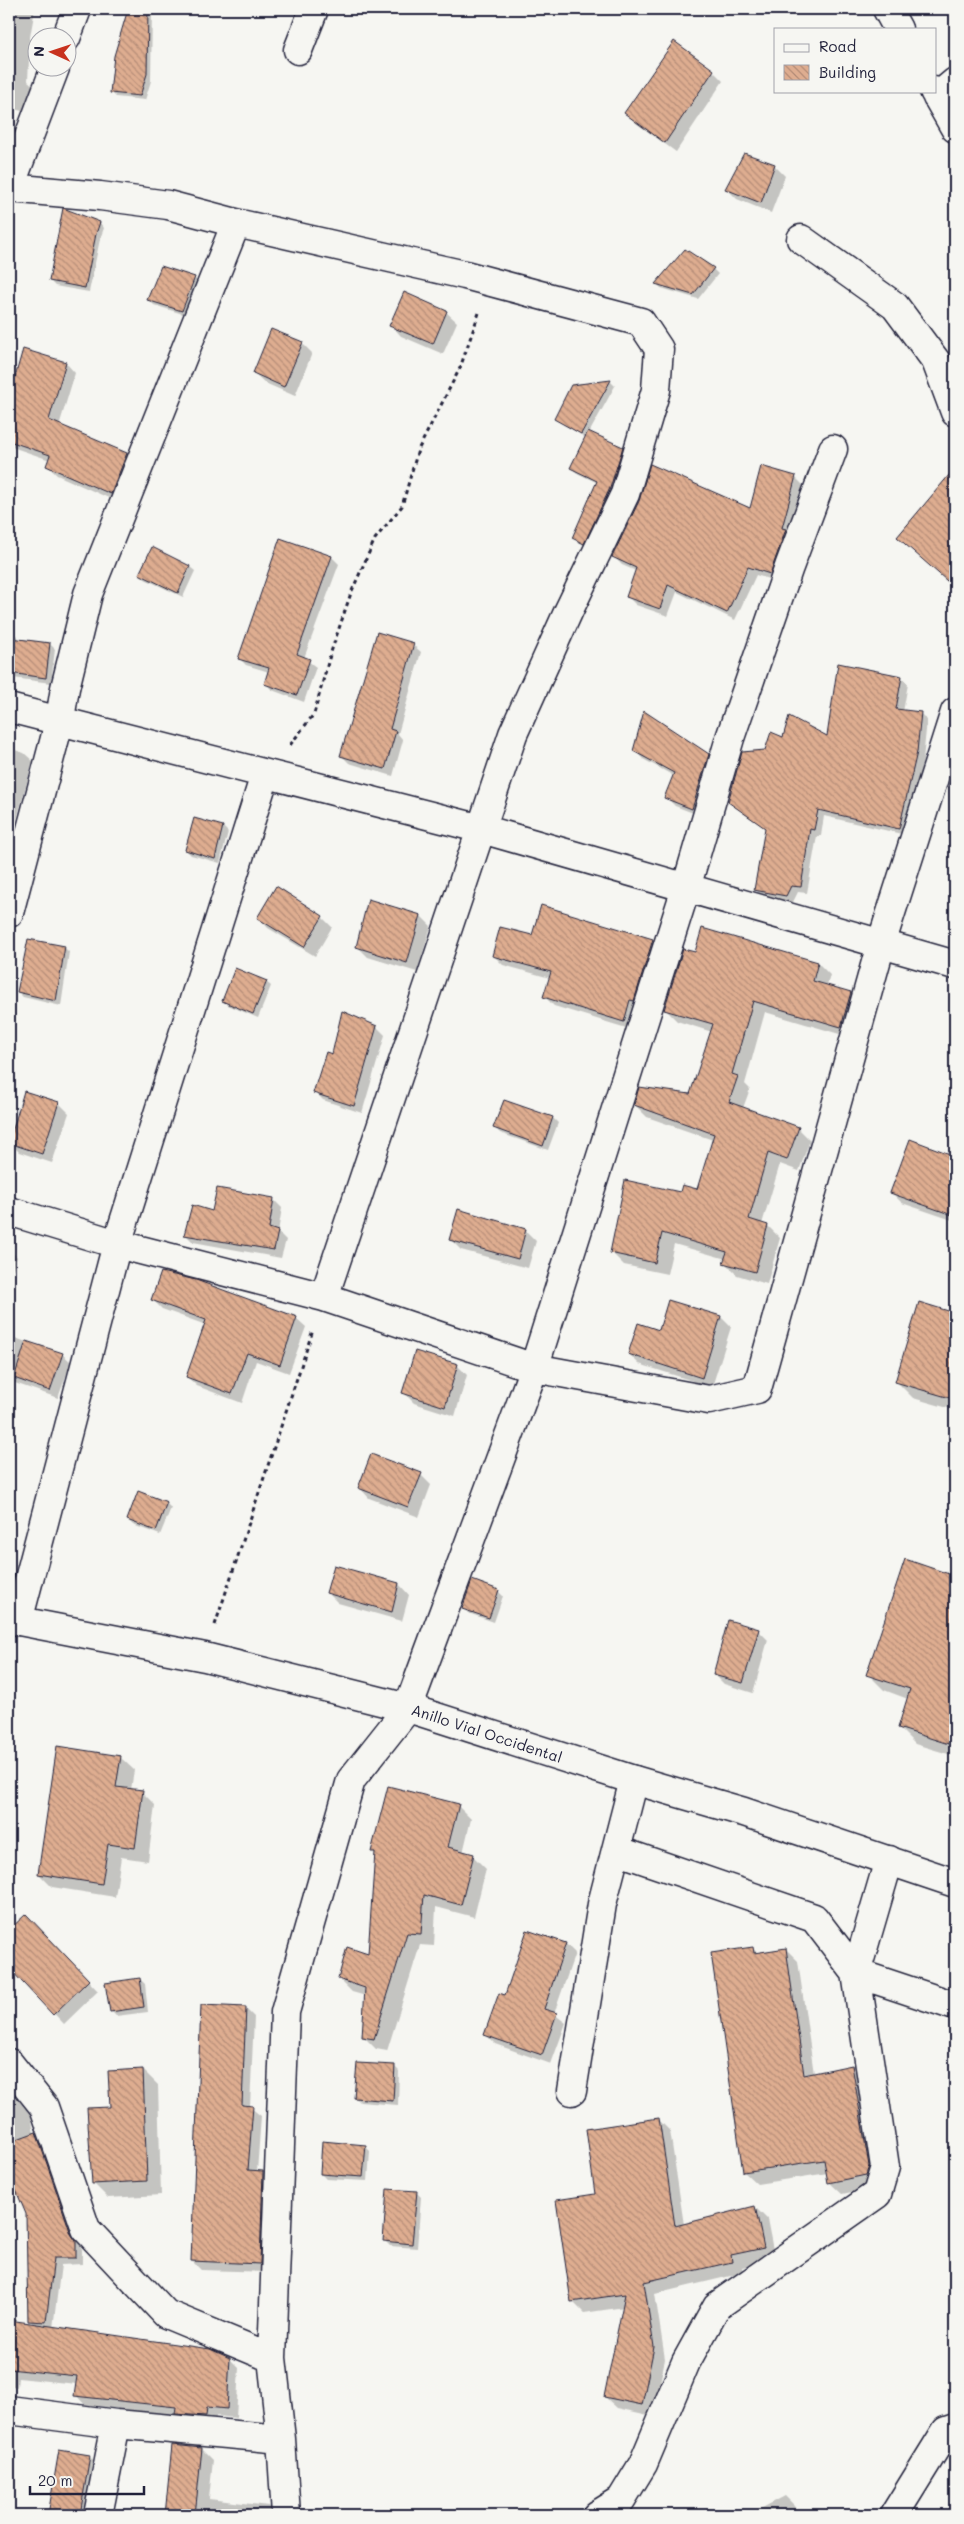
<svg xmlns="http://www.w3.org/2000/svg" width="964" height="2524" viewBox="0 0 964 2524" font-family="Mali,sans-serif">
<defs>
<pattern id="building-back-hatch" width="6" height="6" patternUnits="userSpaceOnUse" patternTransform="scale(1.25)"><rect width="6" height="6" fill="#dead90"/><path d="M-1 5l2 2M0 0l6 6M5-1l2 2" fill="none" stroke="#b48c77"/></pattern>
</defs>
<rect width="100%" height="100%" fill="#f6f6f2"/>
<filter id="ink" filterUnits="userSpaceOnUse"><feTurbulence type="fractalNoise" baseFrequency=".02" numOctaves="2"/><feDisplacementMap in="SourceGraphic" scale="10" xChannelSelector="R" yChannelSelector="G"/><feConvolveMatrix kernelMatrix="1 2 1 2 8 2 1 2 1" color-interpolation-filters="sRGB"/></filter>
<g filter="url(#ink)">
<path fill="#0003" d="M9 9H35L30 37 28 81 34 86 27 112 9 108Z
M130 9H152L151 81 145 100 116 97 111 92 115 57Z
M713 71 723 81 676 152 636 123 625 113Z
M744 155 774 165 785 176 771 213 737 199 727 189Z
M100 223 104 228 100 239 89 292 55 286 50 281Z
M713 269 718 274 698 299 661 288 656 283Z
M194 278 199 283 186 315 154 305 149 300Z
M446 312 457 322 443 354 401 336 391 325Z
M302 343 312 353 295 396 265 383 254 373Z
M24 351 66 363 75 373 59 426 127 454 136 464 120 503 57 475 47 466 50 460 9 446V402Z
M611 382 615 386 589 433 622 448 627 453 589 548 573 538 598 483 577 473 572 468 586 438 556 419 572 386Z
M950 475 955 480V587L909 547Z
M795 477 803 485 778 582 756 575 735 620 677 592 668 616 636 605 628 597 636 571 622 565 614 557 751 509Z
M281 540 332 557 339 564 304 658 316 667 304 702 272 690 265 683 269 672 246 665 239 658Z
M190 567 195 571 183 597 145 579 140 574Z
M9 633 15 634 20 640 50 644 55 649 51 683 13 678 9 673Z
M413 645 421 652 398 734 403 740 393 776 349 763 341 755Z
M901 677 908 684 903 712 920 713 927 720 923 760 906 835 824 816 821 836H817L807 893 798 892 793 902 763 897 756 890 766 829 729 802 766 751 784 738H828Z
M9 748 24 753 33 761 9 847Z
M634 750 708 755 717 764 701 816 675 806 666 797 674 776 643 759Z
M195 819 223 827 228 832 220 863 191 855 186 850Z
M542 907 653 940 662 950 633 1030 554 1006 545 997 550 978 503 965 494 956 533 937Z
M421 916 431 926 417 972 368 957 358 947Z
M258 917H322L332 927 315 956 268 928Z
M64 947 69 952 61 1006 23 997 18 992Z
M696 954 818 963 830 975 827 986 850 993 862 1005 853 1038 765 1012 745 1084 750 1089 743 1108 798 1128 810 1140 799 1171 780 1164 762 1224 768 1226 780 1238 767 1284 737 1275 725 1263 726 1259 674 1244 667 1274 624 1265 612 1253 681 1193 698 1191 713 1140 647 1117 635 1105 691 1095 712 1032 677 1021 665 1009Z
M266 982 271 986 258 1018 228 1005 223 1001Z
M343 1013 377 1027 385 1035 362 1113 323 1100 315 1092 333 1055Z
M25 1092 59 1103 69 1113 52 1163 19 1152 9 1142Z
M505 1101 553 1118 558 1123 548 1150 500 1133 495 1128Z
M910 1141 955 1157V1221L902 1203 892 1193Z
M274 1200 282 1208 278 1232 286 1240 281 1258 193 1242 185 1234Z
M525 1230 536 1241 528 1268 461 1250 450 1239Z
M9 1249 17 1257 9 1282Z
M153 1300 296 1318 306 1327 289 1373 256 1361 242 1403 197 1386 187 1377 206 1325 162 1309Z
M920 1303 955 1314V1410L913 1398 896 1381Z
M721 1317 731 1327 712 1387 639 1364 629 1354 660 1332Z
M9 1336 62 1354 71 1362 58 1398 9 1381Z
M457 1365 467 1375 455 1416 414 1403 404 1393Z
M421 1475 431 1485 419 1517 369 1498 359 1487Z
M166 1503 171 1508 160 1535 133 1525 128 1520Z
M955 1548V1756L915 1744 899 1728 908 1699 884 1690 868 1674 947 1574Z
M335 1566 399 1584 409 1595 402 1621 338 1603 328 1593Z
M498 1591 503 1596 494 1622 468 1613 463 1608Z
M758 1630 768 1640 753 1693 724 1684 714 1674Z
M120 1757 134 1770 131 1790 142 1792 155 1805 148 1861 121 1857 115 1897 52 1887 39 1874Z
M458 1806 471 1819 463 1853 473 1856 486 1869 474 1917 436 1907 434 1946 420 1945 387 2051 376 2049 363 2036 366 1996 352 1992 339 1979 369 1955 376 1854 373 1851Z
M26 1915 98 1991 64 2024 9 1966V1931Z
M528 1931 566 1944 575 1953 554 2014 566 2023 551 2064 495 2044 486 2035 506 1997Z
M752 1948 758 1953 786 1949 798 1961 814 2074 851 2067 863 2079 878 2187 842 2194 829 2182 828 2173 757 2184 744 2172Z
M140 1979 145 1984 148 2012 116 2016 111 2011Z
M245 2008 254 2017 250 2107 261 2116 257 2172H263L271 2181 268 2272 201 2270 192 2261Z
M394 2066 399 2071 398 2105 360 2102 355 2097Z
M143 2070 158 2085 161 2195 108 2198 93 2183 112 2108Z
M9 2089 31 2115 34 2134 43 2140 78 2242 82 2249V2264L61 2265 53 2328 230 2359 239 2368 236 2418 216 2416 215 2425 186 2423 178 2415 85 2405 76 2395 77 2384 18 2378 17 2387 12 2386 9 2394V2322L35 2326 30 2320 27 2214 12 2180 9 2181Z
M659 2120 670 2131 684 2225 755 2207 767 2219 775 2260 742 2267 743 2273 655 2294 665 2359 653 2416 617 2408 605 2397 624 2307 584 2313 572 2301 597 2195Z
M365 2146 370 2151 368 2181 326 2179 321 2174Z
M416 2192 421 2197 417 2248 390 2246 385 2241Z
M173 2446 202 2449 213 2460 209 2499 269 2506 278 2515H174L171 2470Z
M60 2451 89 2456 101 2468 93 2515H49Z
M785 2496 795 2506 800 2515H749Z"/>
<path fill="url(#building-back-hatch)" stroke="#22223b" d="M128 9H148L147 74 140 96 110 93 114 56Z
M674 41 714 70 665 143 624 113Z
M744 153 775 164 761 203 725 189Z
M63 208 100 222 96 234 85 288 49 281Z
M685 249 714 268 693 295 655 284Z
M161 266 195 277 182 311 147 300Z
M404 292 447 311 433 344 389 326Z
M271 329 303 342 284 387 253 373Z
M23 349 66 362 49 420 127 453 111 494 46 466 50 455 9 441V398Z
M611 380 581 434 554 419 571 385Z
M588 431 623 447 610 488 584 544 572 538 597 481 570 468Z
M650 464 750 508 761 466 796 476 782 528 786 529 770 574 748 567 727 613 668 585 660 609 626 597 636 568 612 557 639 501Z
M955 468V588L897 537Z
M280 538 332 556 297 654 310 659 297 695 264 684 269 668 238 659Z
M152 547 190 566 178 593 139 574Z
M377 632 414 643 390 729 396 731 385 769 340 756Z
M11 638 50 643 46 678 9 673Z
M838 663 902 676 896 709 921 712 917 752 899 829 818 810 814 830 810 829 801 887 791 886 786 896 754 890 765 828 728 802 742 752 765 750 771 732 783 737 789 716 827 736Z
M644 711 709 754 692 809 664 798 674 773 633 751Z
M194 818 223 826 215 859 185 850Z
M276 886 323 916 304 947 257 918Z
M368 899 421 915 407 963 356 947Z
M541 905 653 939 634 1001 630 1000 624 1022 543 997 551 972 492 956 500 927 532 935Z
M702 928 818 962 813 981 851 992 841 1027 753 1001 732 1074 738 1076 729 1102 799 1127 787 1160 768 1153 749 1219 768 1225 755 1272 723 1263 727 1252 662 1233 655 1263 610 1253 625 1180 680 1192 682 1185 697 1189 714 1134 634 1105 639 1087 690 1094 713 1024 664 1010 683 949 695 952Z
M28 939 65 946 56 1001 17 992Z
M235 968 267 981 253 1014 222 1001Z
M342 1011 377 1026 354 1106 313 1093 326 1052 332 1054Z
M24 1091 59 1102 42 1154 9 1143Z
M504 1100 553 1117 543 1146 493 1128Z
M910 1139 955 1156V1216L890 1193Z
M217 1188 274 1198 269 1228 278 1231 274 1250 184 1235 192 1205 212 1211Z
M458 1209 526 1229 518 1259 449 1240Z
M161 1272 196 1280 297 1317 280 1365 247 1353 232 1394 186 1377 206 1320 151 1300Z
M668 1300 721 1316 702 1378 628 1354 638 1323 659 1330Z
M919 1302 955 1313V1382L950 1398 895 1382Z
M26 1341 63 1353 50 1391 14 1378Z
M415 1351 458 1364 445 1407 402 1393Z
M371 1454 422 1473 408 1507 358 1488Z
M138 1491 167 1502 156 1531 127 1520Z
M905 1559 955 1576V1746L898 1728 910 1689 866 1675Z
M334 1565 399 1583 392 1612 326 1593Z
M472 1580 499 1590 489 1618 462 1609Z
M728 1620 759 1629 743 1683 713 1675Z
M57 1746 121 1756 116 1787 143 1790 135 1848 108 1844 102 1884 38 1874Z
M388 1786 459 1804 448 1847 474 1854 461 1905 424 1895 421 1934 407 1933 374 2039 362 2037 365 1988 338 1979 347 1947 368 1954 375 1852H371Z
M26 1914 89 1980 53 2015 9 1968V1930Z
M527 1930 566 1943 544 2009 557 2013 542 2055 484 2035 499 1993 505 1995Z
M753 1947 754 1953 786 1948 804 2075 852 2065 869 2166 866 2175 828 2183 824 2160 743 2172 711 1953Z
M140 1978 144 2007 110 2012 105 1983Z
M201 2005 246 2007 242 2105 253 2106 248 2170 263 2171 260 2264 191 2261Z
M357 2063 395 2065 393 2101 354 2098Z
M143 2069 147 2181 92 2184 87 2108 110 2107 108 2071Z
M659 2118 675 2226 755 2206 764 2248 731 2255 732 2262 644 2282 654 2347 642 2405 604 2397 625 2294 571 2302 556 2200 595 2194 586 2129Z
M36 2132 71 2234 76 2241V2258H54L46 2322 28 2321 26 2214 9 2174V2142Z
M322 2141 366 2145 363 2177 320 2174Z
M387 2189 417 2191 412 2244 383 2241Z
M9 2320 210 2349 230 2358 227 2409 207 2407 206 2416 175 2414 176 2407 74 2396 77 2376 9 2369Z
M172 2445 202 2448 195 2515H165Z
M59 2450 90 2455 80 2515H48Z"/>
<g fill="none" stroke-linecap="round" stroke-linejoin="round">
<g stroke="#22223b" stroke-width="31">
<path id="street" d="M887 9 898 29
M66 38 77 9
M298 50 314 9
M934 91 955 128
M937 97 955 82
M9 188 100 196 168 205 236 223 465 275 641 322 659 349 656 390 625 494 569 610 513 734 324 1297
M9 189 55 68
M801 239 895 306 936 361 955 412
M9 708 482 829 955 965
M9 913 60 719 65 688 88 594 236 223
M9 1211 117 1244 324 1297 534 1368 709 1400 757 1389 881 944 955 712
M18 1621 117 1244 265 775
M616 1850 814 1918 856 1973 955 2006
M9 2063 44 2107 86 2229 166 2314 272 2358
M572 2091 602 1904 634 1780
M9 2410 116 2424 281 2439
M98 2515 116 2424
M286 2515 281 2439 272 2358 285 2012 351 1780 408 1708 534 1368 686 888 730 738 789 567 833 449
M597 2515 621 2500 643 2464 686 2362 717 2306 877 2194 885 2167 856 1973 889 1860
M894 2515 946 2431 955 2428"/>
</g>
<g stroke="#22223b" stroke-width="31">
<path id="highway" d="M9 1619 205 1657 408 1708 634 1780 744 1812 955 1883"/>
</g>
<path stroke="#22223b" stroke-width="3" stroke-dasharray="4 4" stroke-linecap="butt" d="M290 745 314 714 330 655 351 593 375 539 402 506 418 450 460 368 479 313
M215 1625 313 1330"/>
<use href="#street" stroke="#f6f6f2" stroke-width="28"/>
<use href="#highway" stroke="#f6f6f2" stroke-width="28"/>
</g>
</g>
<g text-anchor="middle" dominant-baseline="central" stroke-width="4" stroke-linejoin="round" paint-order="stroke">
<g font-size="15" fill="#22223b" stroke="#f6f6f2">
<text transform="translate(487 1733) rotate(18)">Anillo Vial Occidental</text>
</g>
</g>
<rect width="964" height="2524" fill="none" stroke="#f6f6f2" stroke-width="30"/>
<rect x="15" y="15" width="934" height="2494" fill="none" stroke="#22223b" stroke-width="2" filter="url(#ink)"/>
<rect x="774" y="28" width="162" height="65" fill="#f6f6f2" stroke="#a1a1a9"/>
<rect x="784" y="44" width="25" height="8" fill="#f6f6f2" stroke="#a1a1a9"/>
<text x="819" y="52" font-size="15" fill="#22223b">Road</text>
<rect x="784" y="65" width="25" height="15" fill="url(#building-back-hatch)" stroke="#a1a1a9"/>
<text x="819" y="78" font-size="15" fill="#22223b">Building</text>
<g transform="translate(52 52) rotate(273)"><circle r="24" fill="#f6f6f2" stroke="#a1a1a9"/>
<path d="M0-4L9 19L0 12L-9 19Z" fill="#c8321e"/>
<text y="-8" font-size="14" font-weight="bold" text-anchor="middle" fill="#22223b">N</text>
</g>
<path d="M30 2486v8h114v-8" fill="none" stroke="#22223b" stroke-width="2.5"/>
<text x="38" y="2486" font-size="15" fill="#22223b" stroke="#f6f6f2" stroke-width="4" paint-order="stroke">20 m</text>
</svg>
